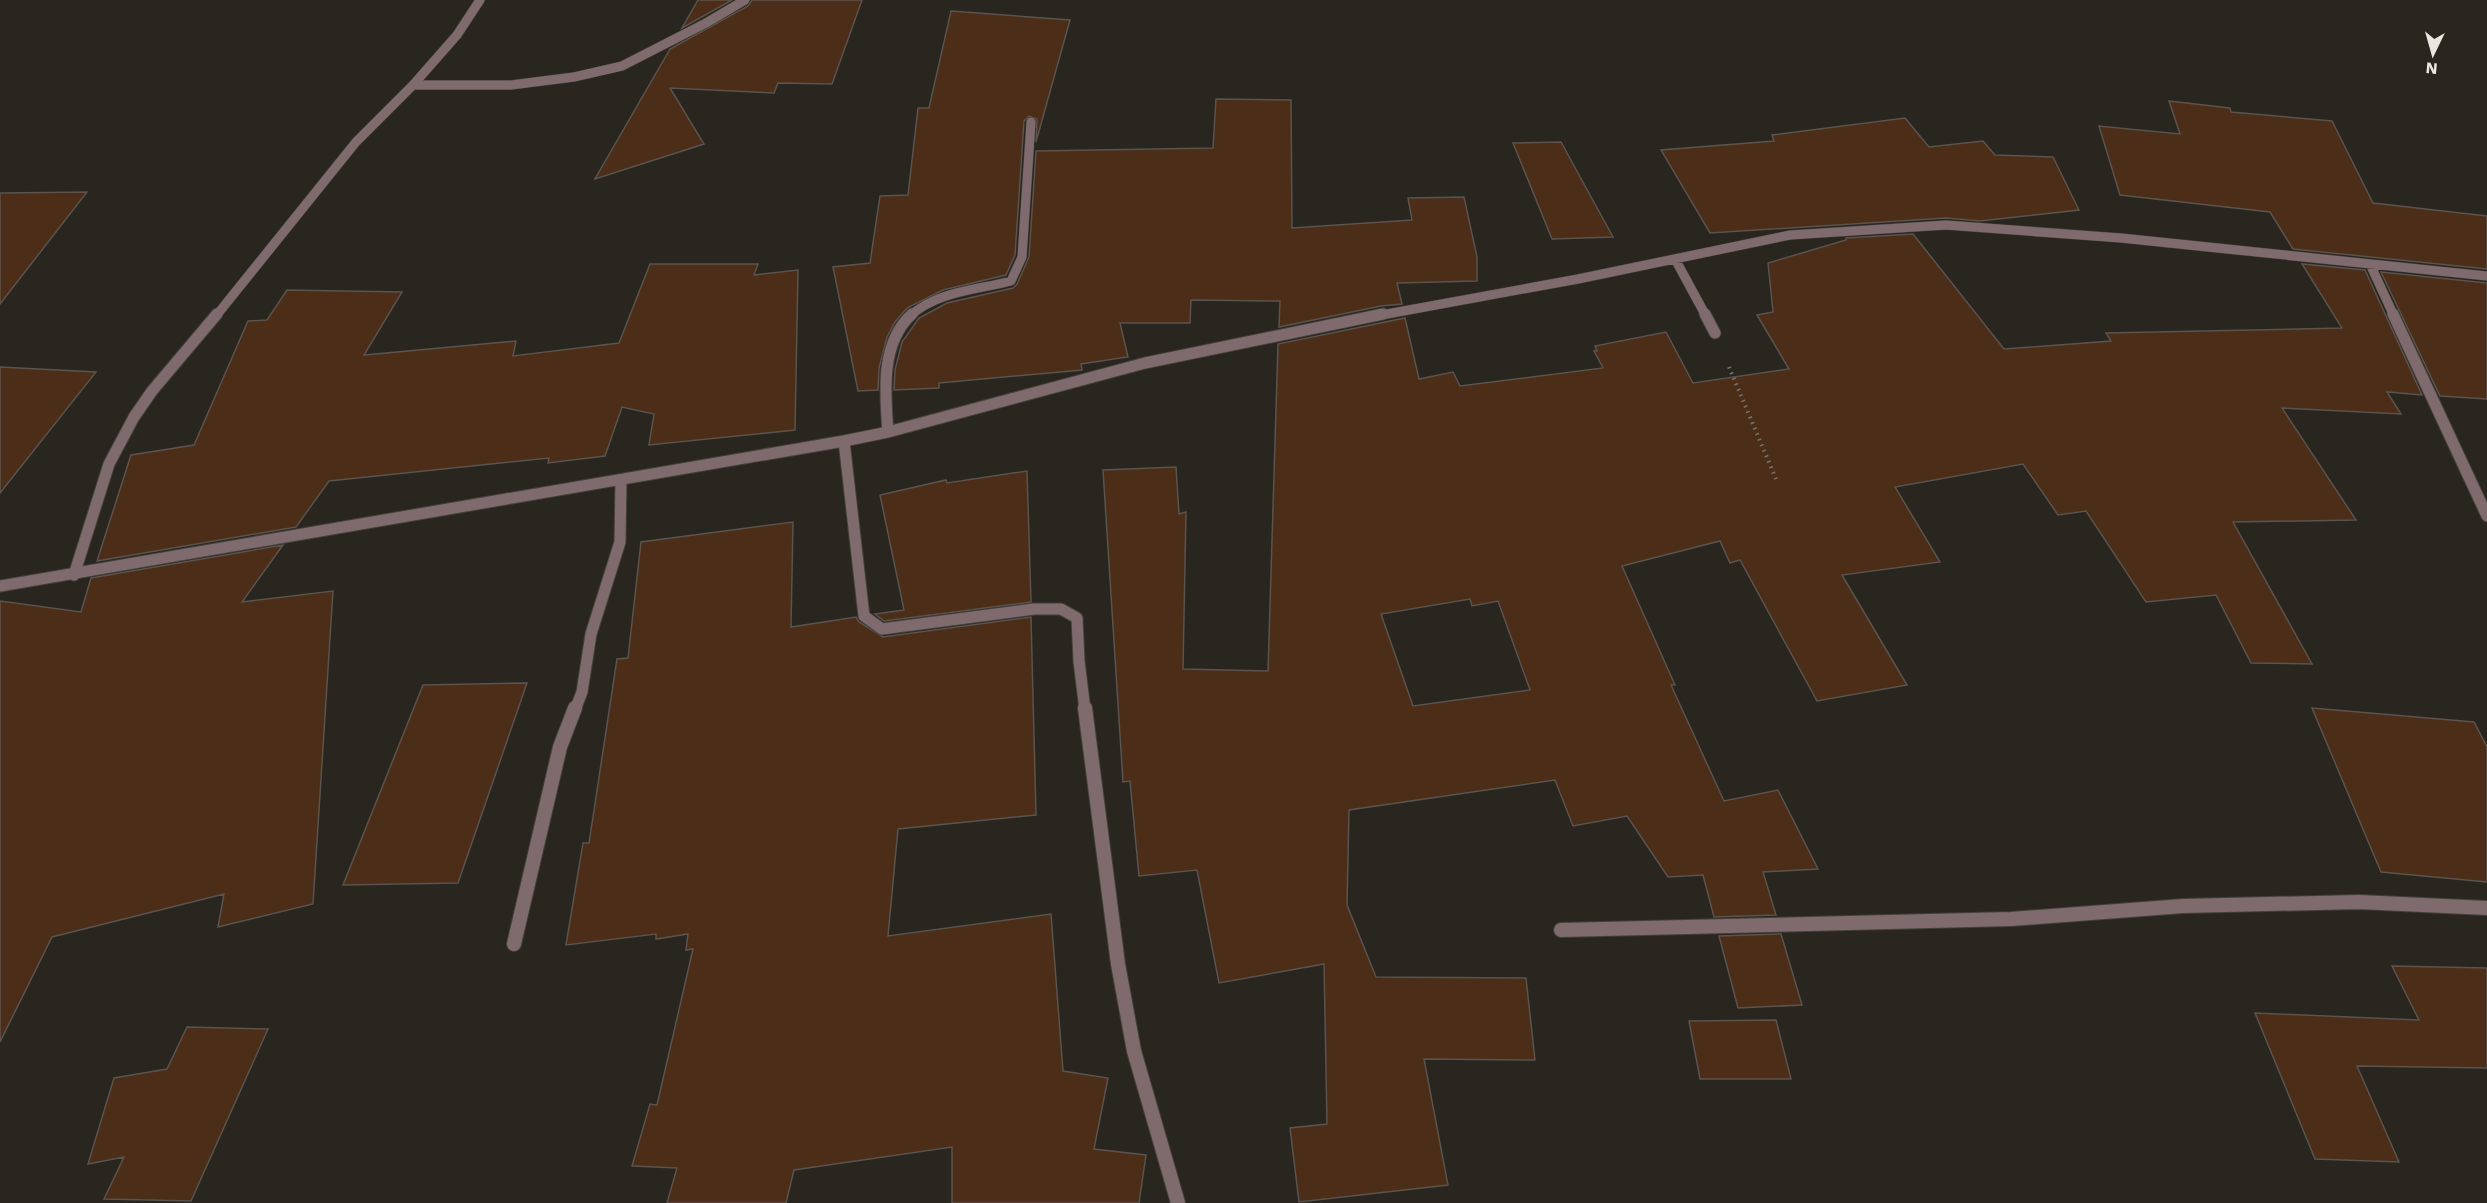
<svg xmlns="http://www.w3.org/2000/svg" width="2487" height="1203" viewBox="0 0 2487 1203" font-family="'Work Sans',sans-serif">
<rect width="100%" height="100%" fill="#29251f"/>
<path fill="#4c2d18" stroke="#5a534e" stroke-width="1.5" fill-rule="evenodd" d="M698 0H732L682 28Z
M752 0H862L832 84 778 83 774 93 670 88 704 144 595 179 670 49 748 6Z
M951 11 1070 20 1036 142 1037 119 1029 116 1024 121 1015 255 1006 275 943 290 907 308 895 322 887 337 879 368 878 390 858 391 833 267 870 263 880 196 908 195 918 108H929Z
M1216 99 1291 100 1292 228 1412 220 1408 198 1464 197 1477 257V281L1397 283 1402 304 1381 306 1279 327 1280 301 1191 300 1190 323H1120L1128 357 1081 364 1082 370 939 383V388L894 390 895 370 902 342 919 318 947 303 1013 288 1017 284 1029 257 1036 151 1213 148Z
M2169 101 2230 108 2231 112 2332 121 2373 203 2487 216V269L2293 249 2270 212 2120 195 2099 126 2180 134Z
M1905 118 1929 147 1983 141 1995 155 2053 157 2079 210 1980 221 1946 218 1710 233 1661 150 1774 141 1772 135Z
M1561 142 1613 237 1552 239 1513 143Z
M87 192 0 304V193Z
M1913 234 2004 349 2111 341 2106 333 2342 328 2302 264 2365 270 2422 395 2387 392 2401 414 2282 408 2356 520 2233 522 2312 664 2251 663 2216 595 2146 602 2086 511 2058 515 2023 464 1895 487 1940 562 1842 575 1907 685 1817 701 1740 560 1730 563 1720 541 1622 566 1675 685H1671L1724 801 1778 790 1818 869 1763 872 1776 915 1714 917 1703 875 1668 877 1627 816 1573 826 1555 780 1349 810 1347 905 1376 977 1526 978 1535 1060 1424 1059 1448 1185 1299 1202 1290 1128 1327 1124 1324 964 1219 983 1197 870 1139 876 1130 781 1123 782 1103 470 1176 467 1179 514 1186 512 1183 669 1268 671 1278 344 1405 318 1419 379 1453 372 1460 386 1603 368 1594 351H1597L1595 346 1666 332 1693 383 1789 369 1757 315 1773 312 1768 263 1846 240V238ZM1470 599 1472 606 1498 601 1530 690 1413 706 1381 614Z
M650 264H758L754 275 798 270 795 430 649 445 654 414 622 407 605 456 548 463 549 458 329 481 296 527 97 561 131 455 194 445 248 321 267 320 287 290 402 292 364 355 516 341 513 356 619 343Z
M2381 272 2487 283V399L2440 396Z
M0 367 96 372 0 493Z
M1027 471 1031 602 884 621 875 614 904 610 880 495 946 480 947 483Z
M793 522 791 627 856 617 859 622 883 637 1031 617 1036 815 898 829 888 936 1051 914 1063 1071 1108 1078 1094 1149 1146 1155 1139 1203H952V1147L794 1170 786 1203H667L677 1168 632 1166 650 1104 657 1105 693 949 686 950 688 934 656 939V934L566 945 583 843H589L617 659 628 658 641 542Z
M283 545 242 602 333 591 313 904 218 927 224 894 52 937 0 1042V601L81 612 91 578Z
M527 683 458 883 343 885 423 685Z
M2312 708 2474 722 2487 747V882L2381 872Z
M1781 934 1802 1005 1738 1008 1719 936Z
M2392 966 2487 968V1068L2357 1066 2399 1162 2315 1159 2255 1013 2419 1020Z
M1776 1020 1791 1079H1700L1689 1021Z
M187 1027 268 1029 191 1201 104 1199 124 1157 88 1164 114 1078 167 1069Z"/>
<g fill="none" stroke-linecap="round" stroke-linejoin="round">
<g stroke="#44403a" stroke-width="13">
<path id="service-far1" d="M575 710 582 692 591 634 620 542 621 480"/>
</g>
<g stroke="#44403a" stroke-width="16">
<path id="service" d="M514 944 560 747 575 708"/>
</g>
<g stroke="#44403a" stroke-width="10">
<path id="minor-far2" d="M413 85H511L574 77 622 66 706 23 745 0
M1675 259 1706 316
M2370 264 2394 316
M216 316 356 142 413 85 457 35 480 0
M910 316C937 291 977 290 1011 281L1022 257 1031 122
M1376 316 1578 279 1790 235 1946 225 2121 238 2487 276"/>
</g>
<g stroke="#44403a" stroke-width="13">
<path id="minor-far1" d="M1705 314 1715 333
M2393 314 2487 516
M888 432C885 393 880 343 912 314
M844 441 864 616 882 629 1034 609H1061L1077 618 1079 661 1085 710
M74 575 109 464 134 417 152 391 217 314
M0 586 844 441 888 432 1145 363 1383 314"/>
</g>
<g stroke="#44403a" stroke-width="16">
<path id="minor" d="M1085 708 1118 964 1134 1051 1178 1203
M1561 930 2011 919 2183 906 2359 902 2487 908"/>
</g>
<path stroke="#77746f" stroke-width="4" stroke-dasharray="1.5 4.5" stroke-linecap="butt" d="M1729 367 1776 479"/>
<use href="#service-far1" stroke="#7f6b6d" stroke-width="11"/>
<use href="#service" stroke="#7f6b6d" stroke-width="14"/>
<use href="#minor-far2" stroke="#7f6b6d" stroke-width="9"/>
<use href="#minor-far1" stroke="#7f6b6d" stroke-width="11"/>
<use href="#minor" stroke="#7f6b6d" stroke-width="14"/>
</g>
<g transform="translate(2433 54) rotate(185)" stroke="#29251f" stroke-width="4.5" paint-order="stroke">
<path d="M0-4.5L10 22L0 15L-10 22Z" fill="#e8e6e2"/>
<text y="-9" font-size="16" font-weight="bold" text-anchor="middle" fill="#e8e6e2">N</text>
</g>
</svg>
